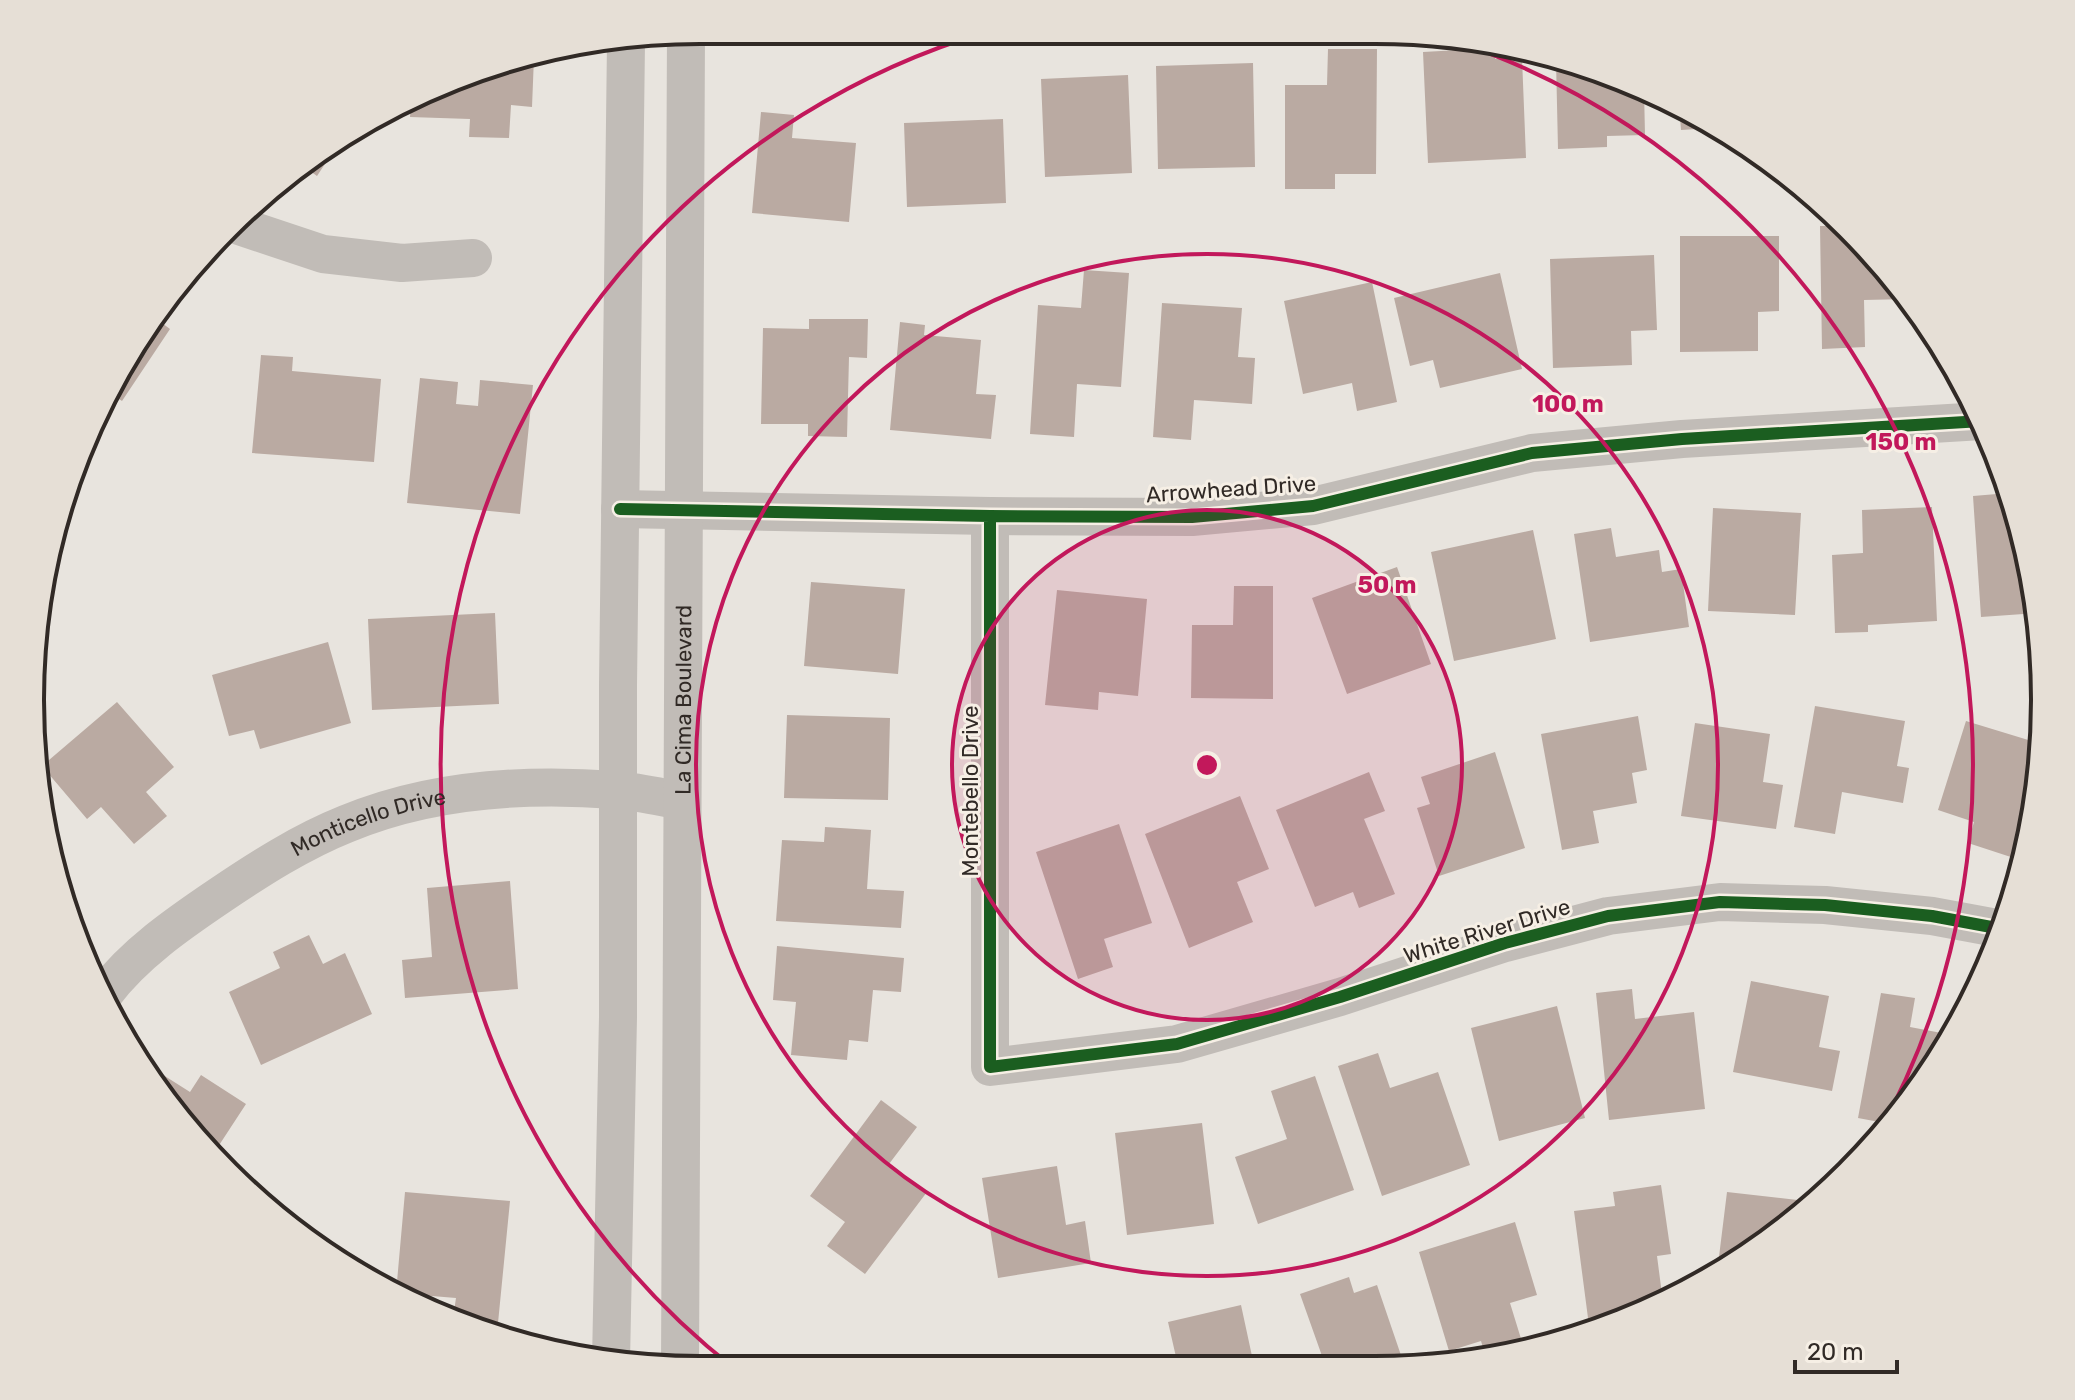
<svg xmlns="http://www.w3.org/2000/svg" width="2075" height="1400" viewBox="0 0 2075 1400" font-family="Rubik,sans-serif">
<rect width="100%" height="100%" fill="#e8e4de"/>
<path fill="#baaaa2" d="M1495 48V59L1522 58 1526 158 1428 163 1423 52Z
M1328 49H1377L1376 174H1335V189H1285V85H1327Z
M534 57 532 107 511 105 509 138 469 137 470 119 410 117 411 102 485 65Z
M1556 60 1644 90 1645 135 1607 136V147L1558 149Z
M1253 63 1255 167 1158 169 1156 66Z
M1128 75 1132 173 1045 177 1041 79Z
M1679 104 1712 128 1681 130Z
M761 112 794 115 792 138 856 143 849 222 752 213Z
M1003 119 1006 203 907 207 904 123Z
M344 135 317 176 303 166 327 143Z
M1820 226H1848L1908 299 1864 300 1865 347 1822 349Z
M1680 236H1779V311L1758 312V351L1680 352Z
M1654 255 1657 330 1631 331 1632 365 1553 368 1550 259Z
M1084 270 1129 273 1121 387 1077 384 1074 437 1030 434 1038 305 1081 308Z
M1500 273 1522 369 1440 388 1433 360 1410 366 1394 298Z
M1372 282 1397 402 1357 411 1352 383 1303 394 1284 301Z
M1162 303 1242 308 1238 357 1255 358 1252 404 1194 400 1191 440 1153 437Z
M154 317 170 329 122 401 110 393Z
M809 319H868L867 358 849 357 847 437 808 436V424H761L763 328 809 329Z
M900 322 925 325 924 335 981 340 976 394 996 395 991 439 890 430Z
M261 355 293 357 292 371 381 379 374 462 252 453Z
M420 378 458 382 456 404 478 406 480 380 533 385 520 514 407 503Z
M2009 493 2014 540H2023L2032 569 2036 613 1981 617 1973 496Z
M1932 507 1937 621 1868 625V632L1835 633 1832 555 1863 553 1862 510Z
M1713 508 1801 513 1795 615 1708 611Z
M1611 528 1616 557 1659 550 1662 572 1681 569 1689 627 1590 642 1574 534Z
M1533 530 1556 639 1454 661 1431 552Z
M1397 567 1431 664 1347 694 1312 598Z
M811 582 905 589 898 674 804 666Z
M1234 586H1273V699L1191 698 1192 625H1233Z
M1057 590 1147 599 1138 696 1099 692 1098 710 1045 705Z
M495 613 499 704 372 710 368 619Z
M328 642 351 723 260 749 254 730 229 736 212 675Z
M117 702 174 767 146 792 167 816 134 844 101 807 87 819 42 766Z
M1815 706 1905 721 1897 766 1909 768 1903 803 1842 792 1835 834 1794 827Z
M787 715 890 718 888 800 784 798Z
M1638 716 1647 770 1632 773 1637 803 1593 811 1599 843 1562 850 1541 734Z
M1966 721 2041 744 2033 818 2020 860 1968 843 1974 822 1938 810Z
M1695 723 1770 734 1763 782 1783 785 1776 829 1681 816Z
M1495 752 1525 848 1439 876 1417 808 1430 804 1421 777Z
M1369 772 1385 811 1364 819 1395 894 1359 908 1353 892 1315 907 1276 810Z
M1240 796 1269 869 1237 882 1253 922 1189 948 1145 834Z
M1119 824 1152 923 1104 939 1113 967 1078 979 1036 852Z
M825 827 871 830 867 889 904 891 901 928 776 921 782 840 824 842Z
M510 881 518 989 405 998 402 960 432 957 427 888Z
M309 935 323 964 345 953 372 1014 261 1065 229 992 280 968 273 952Z
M777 946 904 958 901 992 873 990 868 1042 849 1040 847 1060 791 1055 796 1002 773 1000Z
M1751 981 1829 996 1819 1047 1840 1051 1832 1091 1733 1072Z
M1632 989 1635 1019 1694 1012 1705 1109 1609 1120 1596 993Z
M1881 993 1915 998 1910 1027 1952 1035 1932 1072 1890 1124 1858 1118Z
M1557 1006 1585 1118 1499 1141 1471 1028Z
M1378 1053 1390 1088 1438 1072 1470 1165 1382 1196 1338 1066Z
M149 1066 190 1092 201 1075 246 1104 212 1156 146 1069Z
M1315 1076 1354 1190 1258 1224 1235 1157 1287 1139 1271 1091Z
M881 1100 917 1127 889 1164 927 1192 865 1274 827 1246 845 1222 810 1196Z
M1202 1123 1214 1224 1127 1235 1115 1133Z
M1057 1166 1066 1225 1085 1221 1091 1263 998 1278 982 1178Z
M1661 1185 1671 1254 1657 1256 1663 1302 1649 1310 1588 1318 1574 1211 1615 1206 1613 1192Z
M405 1192 510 1201 498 1323 453 1318 456 1298 396 1293Z
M1727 1192 1815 1202 1748 1257 1717 1273Z
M1515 1222 1537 1295 1510 1303 1522 1342 1485 1354 1481 1341 1449 1351 1419 1252Z
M1349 1277 1354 1293 1377 1285 1405 1367 1327 1370 1300 1294Z
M1241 1305 1255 1370H1179L1168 1322Z
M1004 1355 1005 1370H907V1360Z
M1075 1364 1076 1370H1047V1368Z"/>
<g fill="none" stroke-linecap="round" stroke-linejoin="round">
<g stroke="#c1bcb7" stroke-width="38">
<path d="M239 226 323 254 402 263 473 258"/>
<path d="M620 509 990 516 1192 517 1313 506 1532 453 1682 439 1982 421"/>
<path d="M990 516V1067L1177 1044 1340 997 1505 943 1608 916 1720 902 1825 905 1932 916 2002 929"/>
<path id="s1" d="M104 994C134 954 179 923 219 896 259 869 301 842 346 824 430 789 526 783 616 790 638 792 660 797 682 801"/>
<path d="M611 1361 618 1017V685L626 42"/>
<path id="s2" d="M680 1368 686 32"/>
</g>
<g stroke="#f6efe5" stroke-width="17">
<path id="cycleway" d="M620 509 990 516 1192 517 1313 506 1532 453 1682 439 1982 421
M990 516V1067L1177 1044 1340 997 1505 943 1608 916 1720 902 1825 905 1932 916 2002 929"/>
</g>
<use href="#cycleway" stroke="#1b5e20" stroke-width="12"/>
</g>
<circle cx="1207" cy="765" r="255" fill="#c2185b" fill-opacity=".12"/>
<g fill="none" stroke="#c2185b" stroke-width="4">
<circle cx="1207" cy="765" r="255"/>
<circle cx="1207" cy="765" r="511"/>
<path d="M735 1369A766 766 0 0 1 989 31M1450 39A766 766 0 0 1 1874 1142"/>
</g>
<g text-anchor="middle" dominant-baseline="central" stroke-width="6" stroke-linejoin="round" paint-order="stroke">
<g font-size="22" fill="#312a26" stroke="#f6efe5">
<text transform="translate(1231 489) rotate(-4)">Arrowhead Drive</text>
<text stroke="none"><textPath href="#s2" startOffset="668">La Cima Boulevard</textPath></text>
<text transform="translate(970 791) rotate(-90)">Montebello Drive</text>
<text stroke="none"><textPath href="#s1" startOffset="320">Monticello Drive</textPath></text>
<text transform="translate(1487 931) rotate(-17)">White River Drive</text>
</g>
</g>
<path d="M0 0H2075V1400H0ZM700 44H1375A656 656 0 0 1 2031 700V700A656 656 0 0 1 1375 1356H700A656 656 0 0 1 44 700V700A656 656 0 0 1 700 44Z" fill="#e6dfd6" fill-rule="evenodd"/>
<path fill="none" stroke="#312a26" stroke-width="4" d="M700 44H1375A656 656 0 0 1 2031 700V700A656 656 0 0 1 1375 1356H700A656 656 0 0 1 44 700V700A656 656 0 0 1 700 44Z"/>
<circle cx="1207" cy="765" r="12" fill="#c2185b" stroke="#f6efe5" stroke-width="4"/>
<g font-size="24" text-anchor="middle" font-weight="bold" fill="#c2185b" stroke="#f6efe5" stroke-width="6" stroke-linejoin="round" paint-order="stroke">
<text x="1568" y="412">100 m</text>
<text x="1901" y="450">150 m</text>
<text x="1387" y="593">50 m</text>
</g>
<path d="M1795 1360v12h102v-12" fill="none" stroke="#312a26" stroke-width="4"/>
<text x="1807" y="1360" font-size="24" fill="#312a26" stroke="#f6efe5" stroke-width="6" paint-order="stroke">20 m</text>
</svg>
